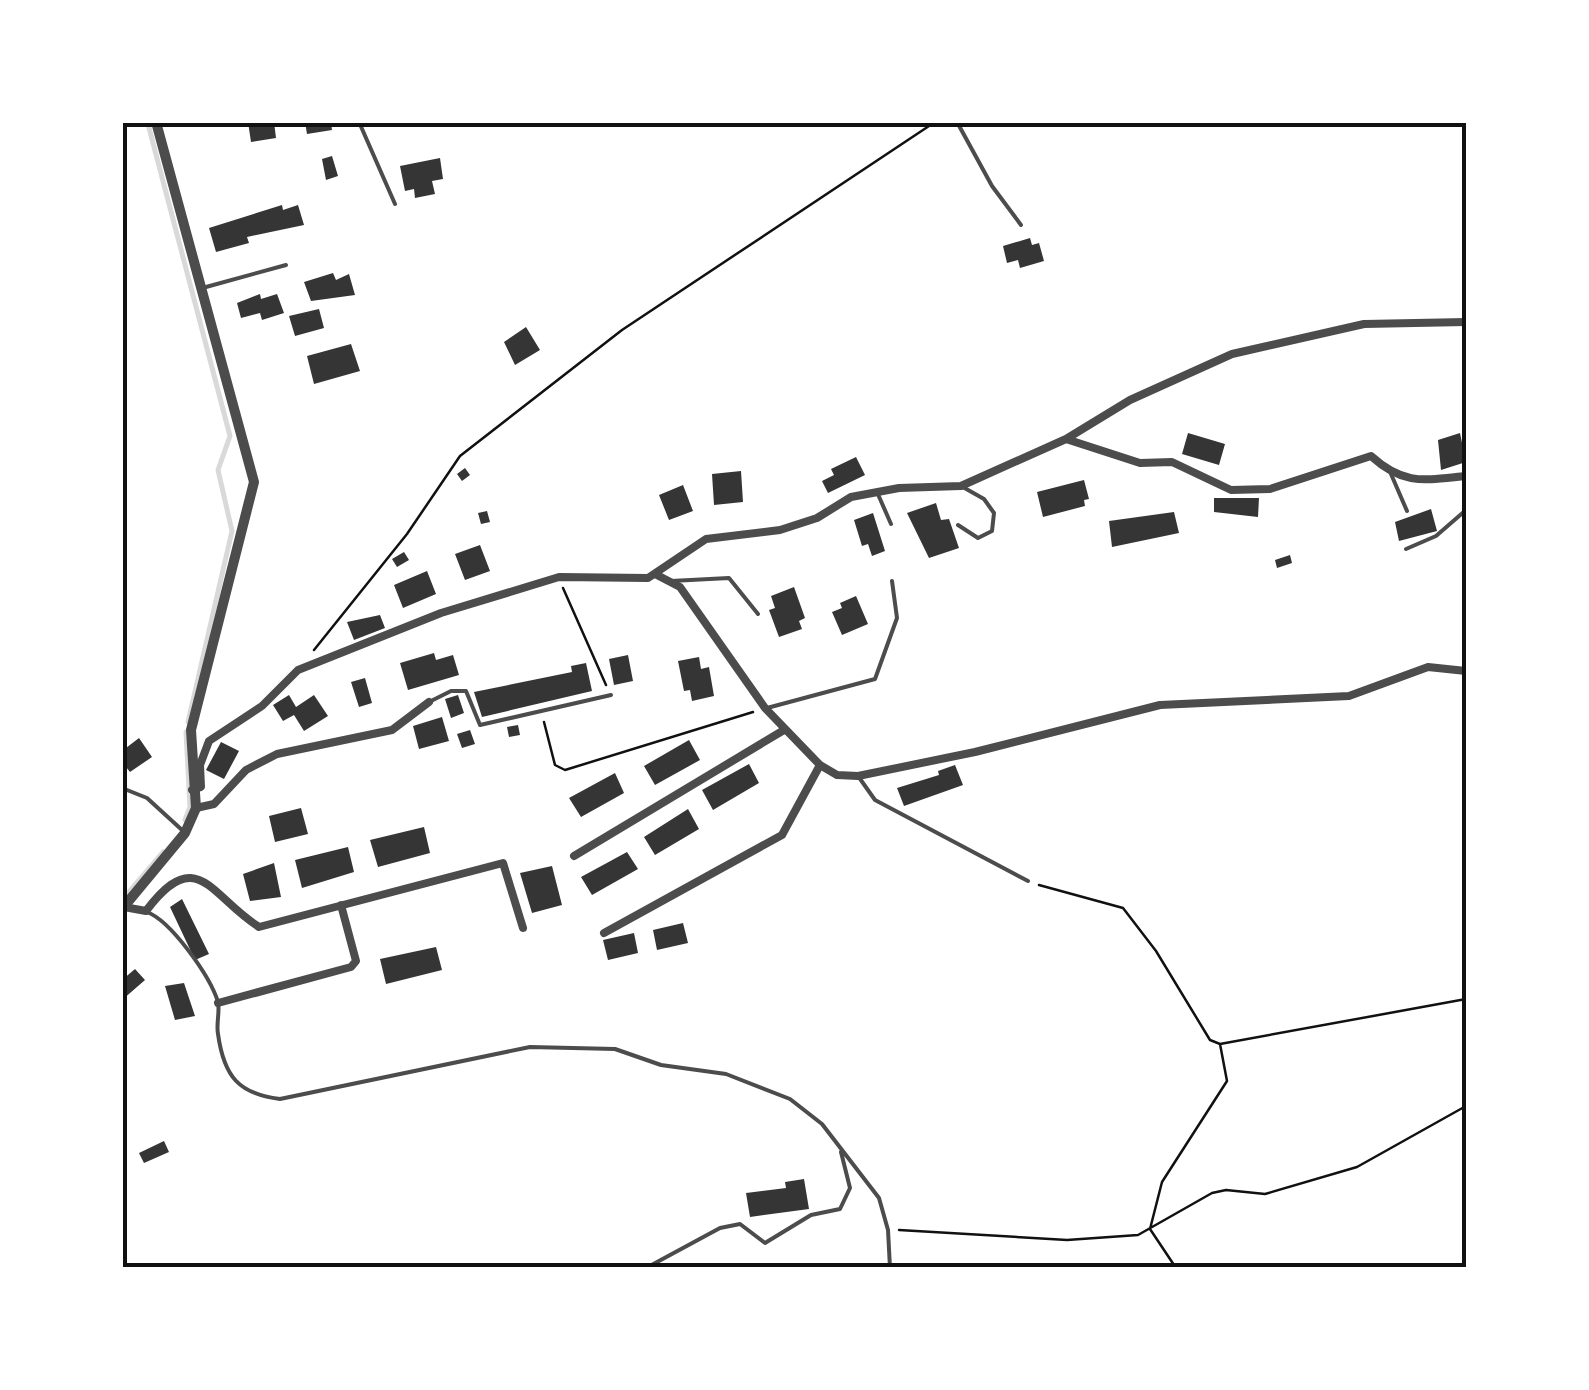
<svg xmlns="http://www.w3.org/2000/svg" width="1589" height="1390" viewBox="0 0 1589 1390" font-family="Arial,sans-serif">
<rect width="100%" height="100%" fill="#fff"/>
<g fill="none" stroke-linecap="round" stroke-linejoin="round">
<path stroke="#d9d9d9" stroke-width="5" d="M148 124 230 436 218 470 232 531 188 722
M185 820 190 807 186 732
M122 900 163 852"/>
</g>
<path fill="#353535" d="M248 122H274L276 138 251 142Z
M305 122H331L332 130 307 134Z
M332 156 338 176 326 180 322 159Z
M440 158 443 179 432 181 435 194 415 198 414 189 405 191 400 166Z
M282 205 283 210 298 205 304 225 247 237 249 243 216 252 209 228Z
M1030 238 1032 245 1039 243 1044 261 1020 268 1018 260 1007 263 1003 246Z
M333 273 336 280 349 274 355 295 311 301 304 282Z
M260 294 261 299 277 294 284 313 262 320 260 313 241 318 237 303Z
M319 309 324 328 295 336 289 316Z
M526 327 540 350 515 365 504 342Z
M351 344 360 371 314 384 307 356Z
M1188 433 1225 444 1219 465 1182 454Z
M1460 433 1466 462 1441 470 1438 440Z
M856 457 865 475 828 493 822 481 834 475 831 469Z
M465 468 470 475 462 481 457 474Z
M741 471 743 502 714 505 712 474Z
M1084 480 1089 499 1084 500 1085 506 1043 517 1037 492Z
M683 485 693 511 669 520 659 495Z
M1214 498H1259L1258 517 1214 512Z
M936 503 941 520 949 519 959 548 929 558 907 513Z
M1431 509 1437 531 1399 541 1395 522Z
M487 511 490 522 481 524 478 513Z
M1174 512 1179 533 1112 547 1109 521Z
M873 513 885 551 872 556 868 544 862 546 854 520Z
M480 545 490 571 465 580 455 554Z
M404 552 409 560 397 567 392 559Z
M1290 555 1292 563 1277 568 1275 560Z
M427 571 436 594 403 608 394 585Z
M794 587 805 618 799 621 802 629 779 637 769 610 775 608 771 596Z
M856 596 868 624 842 635 832 612 842 608 840 603Z
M380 615 385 628 354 640 347 622Z
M434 653 436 660 453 655 459 675 408 690 400 663Z
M628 655 633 681 614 685 609 659Z
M699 657 701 669 709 667 714 696 692 701 690 690 684 691 678 661Z
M586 663 592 691 482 717 474 692 572 672 571 666Z
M365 678 372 703 359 707 351 682Z
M289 695 296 707 314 695 328 716 304 731 294 715 283 721 273 705Z
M458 695 464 713 451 718 445 699Z
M442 717 449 741 419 749 413 726Z
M518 725 520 735 509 737 507 727Z
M470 730 475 744 462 748 457 734Z
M139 738 152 757 130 772 122 762V751Z
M689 740 700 760 655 785 644 766Z
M221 742 239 751 224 779 206 770Z
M749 764 759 783 713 810 702 790Z
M955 765 963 785 904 806 897 788 939 775 938 771Z
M615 773 624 793 581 817 569 798Z
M301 808 308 834 275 842 269 816Z
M688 809 699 829 655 855 644 837Z
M424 827 430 853 378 867 370 840Z
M348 847 354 872 302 888 295 860Z
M627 852 638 869 592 895 581 877Z
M274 863 281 897 250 901 243 874Z
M552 866 562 905 532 913 520 873Z
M182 899 209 954 195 960 170 907Z
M683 923 688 943 657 950 653 930Z
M634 933 638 953 608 960 603 940Z
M436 947 442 970 386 984 380 959Z
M135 969 145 980 122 1000V980Z
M184 983 195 1016 175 1020 165 986Z
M164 1141 169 1152 144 1163 139 1153Z
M804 1179 809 1209 750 1217 746 1193 786 1188 785 1182Z"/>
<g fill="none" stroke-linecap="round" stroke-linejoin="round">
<path stroke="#111" stroke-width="2.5" d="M563 588 606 685
M314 650 407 534 460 456 622 330 935 122
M544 722 555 765 565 770 753 712
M1039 885 1123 908 1156 951 1210 1040 1220 1044 1466 999
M899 1230 1067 1240 1138 1235 1212 1193 1226 1190 1265 1194 1357 1167 1466 1106
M1176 1268 1150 1229 1162 1182 1227 1081 1220 1044"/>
<path stroke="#4c4c4c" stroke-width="4" d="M359 122 395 204
M957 122 992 186 1021 225
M122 123 125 122
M206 287 286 265
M1391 474 1407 511
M877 492 891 524
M958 525 978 538 992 531 994 513 984 499 961 486
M1406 549 1436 536 1466 510
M671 581 729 578 758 614
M429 702 451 691H466L480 725 611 695
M767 708 875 679 897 618 892 581
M858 776 875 800 1028 881
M122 788 147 798 182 830
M147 912C171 921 210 976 218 1002 220 1012 216 1024 218 1034 224 1077 239 1094 280 1099L530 1047 615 1049 661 1065 726 1074 790 1099 822 1124 879 1198 888 1230 890 1268
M646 1268 720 1228 740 1224 765 1243 811 1215 840 1209 850 1188 841 1152"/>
<path stroke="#4c4c4c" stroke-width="8" d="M1066 439 1140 463 1172 462 1231 490 1270 489 1371 456C1404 486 1425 480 1466 476
M655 574 680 587 765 708 820 765 837 775 858 776 975 752 1160 705 1349 696 1428 667 1466 671
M192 790 201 787 200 765 209 741 262 706 298 670 441 613 559 577 648 578 706 539 780 530 817 518 851 497 899 488 961 486 1066 439 1130 400 1232 354 1364 324 1466 322
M196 808 214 804 246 770 277 754 392 730 429 702
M574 856 784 730
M124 907 146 911C197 843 210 896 259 927L503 863 523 928
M604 933 782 835 820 765
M218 1003 351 967 356 961 341 905"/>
<path stroke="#4c4c4c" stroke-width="10" d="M122 909 185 833 196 808 191 730 254 482 156 122"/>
</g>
<rect width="1589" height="1390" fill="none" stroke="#ffffff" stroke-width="250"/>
<rect x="125" y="125" width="1339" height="1140" fill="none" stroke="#111" stroke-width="4"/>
</svg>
